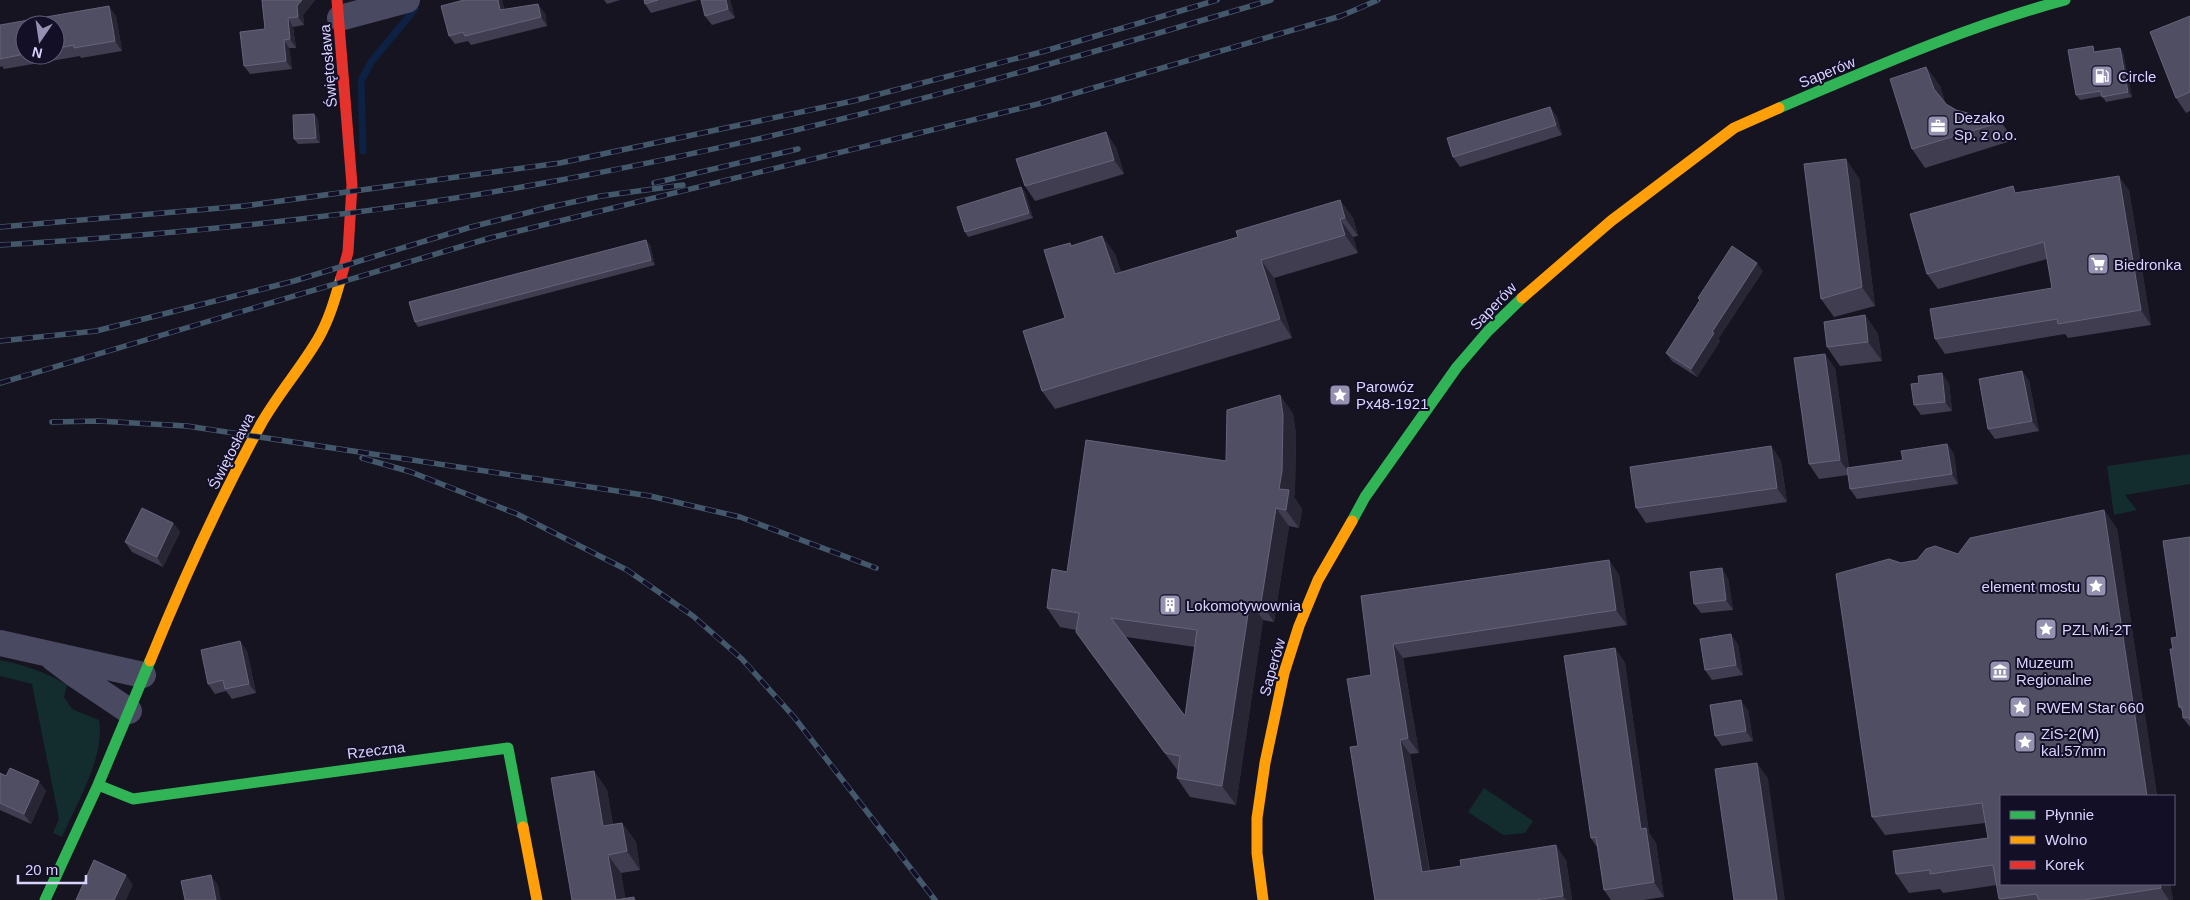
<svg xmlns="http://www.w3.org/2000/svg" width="2190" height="900" viewBox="0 0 2190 900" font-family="Arial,sans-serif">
<rect width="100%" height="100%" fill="#161421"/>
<path fill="#132c2d" d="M2190 454V484L2125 495 2137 510 2114 515 2107 466Z
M0 660C24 665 46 672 67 685L64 697 72 709 99 720C106 755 76 805 62 837L53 833 59 819 32 684 0 676Z
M1484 788 1533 821 1525 833 1503 835 1468 812Z"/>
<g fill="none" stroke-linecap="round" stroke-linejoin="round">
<path stroke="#0d2144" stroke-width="7" d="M363 151 361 81 371 62 415 9"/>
<path stroke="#4a4962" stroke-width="26" d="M340 18 407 0
M0 643 143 675
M53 658 77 676 129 711"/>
<path stroke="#30b455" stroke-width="11" d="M1779 108C1873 68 1967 26 2065 0
M1352 521 1365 497 1457 367 1488 331 1522 298
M98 785 133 799 508 748 523 827
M45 900 98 785 150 661"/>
<path stroke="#ff9f0a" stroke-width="11" d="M1522 298 1611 221 1734 128 1779 108
M150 661C183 580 219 500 261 424 278 394 301 368 318 339 329 320 335 299 341 278
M523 827 537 900
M1263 900 1257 853V818L1265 763 1284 673 1299 626 1318 580 1352 521"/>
<path stroke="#e5322d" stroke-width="11" d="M337 0 352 185 348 252 341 278"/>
<g stroke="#43596b" stroke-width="5.5">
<path id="rail" d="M654 183 798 149
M0 227 244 206 560 163 853 101 1045 51 1217 0
M0 245C182 234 365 216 544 183 790 139 1032 71 1271 0
M0 341 96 331 294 281 471 227 550 207 601 196 683 185
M0 383 490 238 1038 104 1341 16 1378 0
M52 422 98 421 187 426 650 496 740 517 876 568
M362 458 411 472 517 514 627 570 693 616 742 659 794 717 935 900"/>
</g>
<use href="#rail" stroke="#130f26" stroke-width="4" stroke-dasharray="11" stroke-linecap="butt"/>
</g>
<path fill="#403d50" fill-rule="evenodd" d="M262 0H315L303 15 304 25 293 27 296 48H289L292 69 250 74 244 66 265 29Z
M464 0H502L504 9 545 13 547 26 471 45 468 41 455 44 449 36Z
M604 0H620L607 4Z
M644 0H698L651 13 645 4Z
M730 0 735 18 712 25 705 16Z
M116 16 122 51 81 58 80 56 4 69 2 66 0 67V25ZM25 25H55V55H25Z
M2190 16V111L2186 113 2176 98Z
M2120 48 2123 53 2132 97 2106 102 2102 96 2080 100 2076 95 2097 51V52Z
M1926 67 1940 86 1945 102 1946 104 1956 110 2001 122 2014 140 1925 168 1912 149Z
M1550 107 1557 117 1562 135 1460 167 1453 157Z
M314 114 318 119 320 143 298 144 294 139Z
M1116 147 1124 174 1035 201 1025 186Z
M1859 178 1875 306 1834 317 1821 299Z
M1021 187 1025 192 1033 218 968 237 965 232Z
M2129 190 2151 325 2068 338 2065 334 1945 354 1935 339 2052 288 2047 259 1938 289 1927 274 2018 193Z
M1340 200 1353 218 1358 236 1353 237 1358 253 1274 278 1292 338 1055 409 1042 391 1065 318 1070 243 1072 246 1102 236 1115 254 1121 272 1238 237Z
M646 240 650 245 655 265 418 327 415 322Z
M1763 271 1718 339 1720 341 1697 377 1672 361 1666 353 1700 301 1698 298Z
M1865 315 1878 334 1882 361 1840 366 1827 347Z
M1835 368 1849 468 1903 460 1947 444 1954 454 1958 484 1857 499 1850 489 1848 475 1819 479 1809 464Z
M2022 371 2029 381 2039 431 1995 439 1988 429Z
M1949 383 1952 411 1921 415 1914 405Z
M1280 395 1293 414 1296 434 1295 490 1294 497 1302 509 1299 528 1289 526 1274 622 1263 620 1236 805 1190 797 1177 778 1178 771 1089 651 1076 632V630L1060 627 1047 608 1067 572 1226 461ZM1126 637 1195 647 1185 716Z
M1771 446 1781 461 1787 502 1646 523 1636 508Z
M2104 510 2117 529 2157 796H2001V884H2170L2173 900H2000L1997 885 1943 893 1940 889 1909 893 1896 874 1988 838 1985 823 1885 835 1872 817 1901 563 1958 554Z
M173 523 180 532 163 567 132 552 125 542Z
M2190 537V727L2183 718V713L2179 707 2177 637Z
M1609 560 1619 575 1627 625 1403 658 1419 753 1410 754 1430 871 1566 860 1572 900H1375L1358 746 1371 675 1361 596Z
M1728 578 1733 610 1701 613 1694 604Z
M240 641 247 651 256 693 232 699 226 691 215 694 208 684Z
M1738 644 1743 675 1712 680 1705 670Z
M1615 648 1625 663 1649 833 1656 843 1664 897 1643 900H1611L1604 890 1597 847 1591 838Z
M1748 710 1753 741 1722 746 1715 736Z
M594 771 607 790 613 825 622 823 636 842 640 870 621 873 625 898 634 897 636 900H572Z
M0 773 46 791 31 824 0 810Z"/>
<path fill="#282635" d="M302 0H315L303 15 304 25 298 17 297 6Z
M498 0H502L507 19 500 10Z
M726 0H730L735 18 728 9Z
M538 4 545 13 547 26 541 17Z
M109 6 116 16 122 51 115 41Z
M288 18 293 27 296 48 290 39Z
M284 40 289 48 292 69 286 61Z
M2120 48 2123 53 2132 97 2128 92Z
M1926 67 1940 86 1947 108 1934 89Z
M1550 107 1557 117 1562 135 1556 125Z
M314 114 318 119 320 143 316 138Z
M1106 132 1116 147 1124 174 1114 160Z
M1846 159 1859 178 1875 306 1862 287Z
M2119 176 2129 190 2151 325 2141 310Z
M1021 187 1025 192 1033 218 1029 213Z
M1340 200 1353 218 1358 236 1345 218Z
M1340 219 1353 237 1358 253 1345 235Z
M1102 236 1115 254 1128 293 1115 274Z
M646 240 650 245 655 265 651 260Z
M1261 260 1274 278 1292 338 1280 319Z
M1757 263 1763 271 1718 339 1720 341 1697 377 1691 369 1712 332Z
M1865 315 1878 334 1882 361 1868 342Z
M1825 354 1835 368 1850 475 1840 460Z
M2022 371 2029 381 2039 431 2032 421Z
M1942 373 1949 383 1952 411 1945 402Z
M1280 395 1293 414 1296 434 1295 490 1294 497 1302 509 1299 528 1286 510 1279 489Z
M1947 444 1954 454 1958 484 1952 474Z
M1771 446 1781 461 1787 502 1777 488Z
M1276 508 1289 526 1274 622 1261 603Z
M2104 510 2117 529 2157 796H2147Z
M173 523 180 532 163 567 157 557Z
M1609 560 1619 575 1627 625 1616 610Z
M1722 568 1728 578 1733 610 1726 600Z
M1250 601 1263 620 1236 805 1222 786Z
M1731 634 1738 644 1743 675 1736 665Z
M240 641 247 651 256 693 249 684Z
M1393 644 1403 658 1419 753 1408 738Z
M1615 648 1625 663 1649 833 1656 843 1664 897 1654 882 1641 829Z
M1741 700 1748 710 1753 741 1746 731Z
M1400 740 1410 754 1432 887 1422 872Z
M1757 763 1768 778 1785 900H1777Z
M594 771 607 790 616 845 603 826Z
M39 781 46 791 31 824 24 814Z
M622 823 636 842 640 870 627 851Z
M1556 845 1566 860 1572 900H1566L1563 896Z
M608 855 621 873 626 900H616Z
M126 875 133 885 126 900H114Z
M211 875 218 885 221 900H216Z
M2160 884H2170L2173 900H2169L2161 888Z"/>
<path fill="#504e63" stroke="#66637b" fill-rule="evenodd" d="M262 0H302L297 6 298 17 288 18 290 39 284 40 286 61 244 66 240 32 265 29Z
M464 0H498L500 10 538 4 541 17 465 36 463 32 449 36 441 6Z
M644 0H658L645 4Z
M701 0H726L728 9 705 16Z
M109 6 115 41 74 48V45L55 49V25H25V54L0 59V25Z
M2190 16V92L2176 98 2150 32Z
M2093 46 2094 52 2120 48 2128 92 2102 97 2101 91 2076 95 2068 50Z
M1926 67 1934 89 1946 104 1956 110 2001 122 1912 149 1890 79Z
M1550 107 1556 125 1453 157 1447 138Z
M314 114 316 138 294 139 293 115Z
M1106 132 1114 160 1025 186 1016 159Z
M1846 159 1862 287 1821 299 1804 164Z
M2119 176 2141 310 2058 324 2057 319 1935 339 1930 309 2052 288 2044 242 1927 274 1910 214 2013 186 2015 193Z
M1021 187 1029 213 965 232 957 207Z
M1340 200 1345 218 1340 219 1345 235 1261 260 1280 319 1042 391 1023 331 1065 318 1044 250 1070 243 1071 246 1102 236 1115 274 1238 237 1236 231Z
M646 240 651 260 415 322 409 302Z
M1732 246 1757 263 1712 332 1714 333 1691 369 1666 353 1700 300 1698 298Z
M1865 315 1868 342 1827 347 1824 322Z
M1825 354 1840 460 1809 464 1794 358Z
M2022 371 2032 421 1988 429 1979 379Z
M1942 373 1945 402 1914 405 1911 384 1919 383 1918 376Z
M1280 395 1283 415 1282 471 1279 489 1289 490 1286 510 1276 508 1261 603 1250 601 1222 786 1177 778 1180 756 1165 753 1076 632 1079 613 1047 608 1052 569 1067 572 1086 440 1226 461 1227 410ZM1111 618 1197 630 1185 716Z
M1947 444 1952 474 1850 489 1847 468 1903 460 1901 451Z
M1771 446 1777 488 1636 508 1630 467Z
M142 508 173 523 157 557 125 542Z
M2104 510 2147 796H2001V884H2160L2161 888 2084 900H2039L2036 894 1999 899 1993 865 1930 874V870L1896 874 1893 851 1988 838 1982 803 1872 817 1836 574 1889 559 1901 563 1917 560 1926 549 1935 546 1958 554 1970 538Z
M2190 537V720L2189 717 2183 718 2182 707H2179L2170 649H2173L2171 638 2177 637 2163 541Z
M1609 560 1616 610 1393 644 1408 738 1400 740 1422 872 1461 866 1460 860 1556 845 1563 896 1535 900H1375L1350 747 1358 746 1347 679 1371 675 1361 596Z
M1722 568 1726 600 1694 604 1690 572Z
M1731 634 1736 665 1705 670 1700 639Z
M240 641 249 684 225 689 223 680 208 684 201 650Z
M1615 648 1641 829 1646 828 1654 882 1604 890 1596 837 1591 838 1564 656Z
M1741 700 1746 731 1715 736 1710 705Z
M1757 763 1777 900H1734L1715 769Z
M10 768 39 781 24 814 0 803V773L6 776Z
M594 771 603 826 622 823 627 851 608 855 616 900 634 897V900H572L551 778Z
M94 860 126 875 114 900H76Z
M211 875 216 900H185L181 881Z"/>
<defs>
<g id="fuel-square" transform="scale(1.125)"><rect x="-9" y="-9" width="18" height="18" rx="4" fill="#9591b1" stroke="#130f26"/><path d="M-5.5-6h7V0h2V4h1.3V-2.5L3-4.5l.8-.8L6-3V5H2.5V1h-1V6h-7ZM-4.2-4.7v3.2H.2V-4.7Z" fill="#fff"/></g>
<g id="office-square" transform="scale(1.125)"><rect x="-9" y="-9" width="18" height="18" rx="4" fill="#9591b1" stroke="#130f26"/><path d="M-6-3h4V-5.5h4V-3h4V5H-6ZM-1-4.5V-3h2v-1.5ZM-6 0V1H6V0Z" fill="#fff"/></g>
<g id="supermarket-square" transform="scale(1.125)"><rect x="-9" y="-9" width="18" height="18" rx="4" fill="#9591b1" stroke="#130f26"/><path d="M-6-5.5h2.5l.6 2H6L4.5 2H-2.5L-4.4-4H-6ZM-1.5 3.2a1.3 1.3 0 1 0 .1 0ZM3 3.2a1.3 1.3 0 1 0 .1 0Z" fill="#fff"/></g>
<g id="sight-square" transform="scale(1.125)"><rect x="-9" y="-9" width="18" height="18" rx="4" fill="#9591b1" stroke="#130f26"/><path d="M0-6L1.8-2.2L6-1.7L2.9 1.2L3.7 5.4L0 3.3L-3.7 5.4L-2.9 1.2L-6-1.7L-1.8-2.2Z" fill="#fff"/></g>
<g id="building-square" transform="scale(1.125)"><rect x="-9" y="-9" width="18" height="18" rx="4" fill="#9591b1" stroke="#130f26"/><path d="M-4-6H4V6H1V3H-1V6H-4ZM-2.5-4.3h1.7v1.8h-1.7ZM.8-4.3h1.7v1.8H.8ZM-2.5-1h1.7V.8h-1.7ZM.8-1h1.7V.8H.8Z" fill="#fff"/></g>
<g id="museum-square" transform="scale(1.125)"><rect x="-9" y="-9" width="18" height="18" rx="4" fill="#9591b1" stroke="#130f26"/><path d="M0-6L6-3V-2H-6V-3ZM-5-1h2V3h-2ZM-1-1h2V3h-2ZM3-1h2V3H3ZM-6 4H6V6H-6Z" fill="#fff"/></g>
</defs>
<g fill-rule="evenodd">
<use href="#fuel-square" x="2102" y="76"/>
<use href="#office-square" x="1938" y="126"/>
<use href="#supermarket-square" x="2098" y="264"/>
<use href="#sight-square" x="1340" y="395"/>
<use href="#sight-square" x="2096" y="586"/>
<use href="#building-square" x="1170" y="605"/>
<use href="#sight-square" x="2046" y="629"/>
<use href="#museum-square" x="2000" y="671"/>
<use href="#sight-square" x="2020" y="707"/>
<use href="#sight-square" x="2025" y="742"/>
</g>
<g text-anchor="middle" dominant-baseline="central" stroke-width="4" stroke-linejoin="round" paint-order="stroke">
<g font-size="15" fill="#d9d4ff" stroke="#130f26">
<text transform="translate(328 66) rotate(-95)">Świętosława</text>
<text transform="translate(1827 72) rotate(-22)">Saperów</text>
<text transform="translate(1493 306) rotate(-46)">Saperów</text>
<text transform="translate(231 451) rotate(-63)">Świętosława</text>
<text transform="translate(1272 667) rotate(-74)">Saperów</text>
<text transform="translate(376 750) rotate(-7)">Rzeczna</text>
</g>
<g font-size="15" fill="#d9d4ff" stroke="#130f26" text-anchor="start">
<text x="2118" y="76">Circle</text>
<text x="1954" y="117">Dezako<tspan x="1954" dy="17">Sp. z o.o.</tspan></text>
<text x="2114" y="264">Biedronka</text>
<text x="1356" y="386">Parowóz<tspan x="1356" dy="17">Px48-1921</tspan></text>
<text x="2080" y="586" text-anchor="end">element mostu</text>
<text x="1186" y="605">Lokomotywownia</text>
<text x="2062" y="629">PZL Mi-2T</text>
<text x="2016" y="662">Muzeum<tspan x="2016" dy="17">Regionalne</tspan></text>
<text x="2036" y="707">RWEM Star 660</text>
<text x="2041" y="733">ZiS-2(M)<tspan x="2041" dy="17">kal.57mm</tspan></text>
</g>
</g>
<rect x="2000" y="795" width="175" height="90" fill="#130f26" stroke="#625e7d"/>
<rect x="2010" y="811" width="25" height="8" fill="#30b455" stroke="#625e7d"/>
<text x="2045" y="820" font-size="15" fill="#d9d4ff">Płynnie</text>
<rect x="2010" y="836" width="25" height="8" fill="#ff9f0a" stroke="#625e7d"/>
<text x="2045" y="845" font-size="15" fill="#d9d4ff">Wolno</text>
<rect x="2010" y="861" width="25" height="8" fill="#e5322d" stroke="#625e7d"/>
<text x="2045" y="870" font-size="15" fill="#d9d4ff">Korek</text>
<g transform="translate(40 40) rotate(193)"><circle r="24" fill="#130f26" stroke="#625e7d"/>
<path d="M0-4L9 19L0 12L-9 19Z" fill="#9591b1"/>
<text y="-8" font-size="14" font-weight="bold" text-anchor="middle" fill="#d9d4ff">N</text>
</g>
<path d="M18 875v8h68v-8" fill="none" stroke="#d9d4ff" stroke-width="2.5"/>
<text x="25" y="875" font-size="15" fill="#d9d4ff" stroke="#130f26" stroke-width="4" paint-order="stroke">20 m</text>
</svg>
